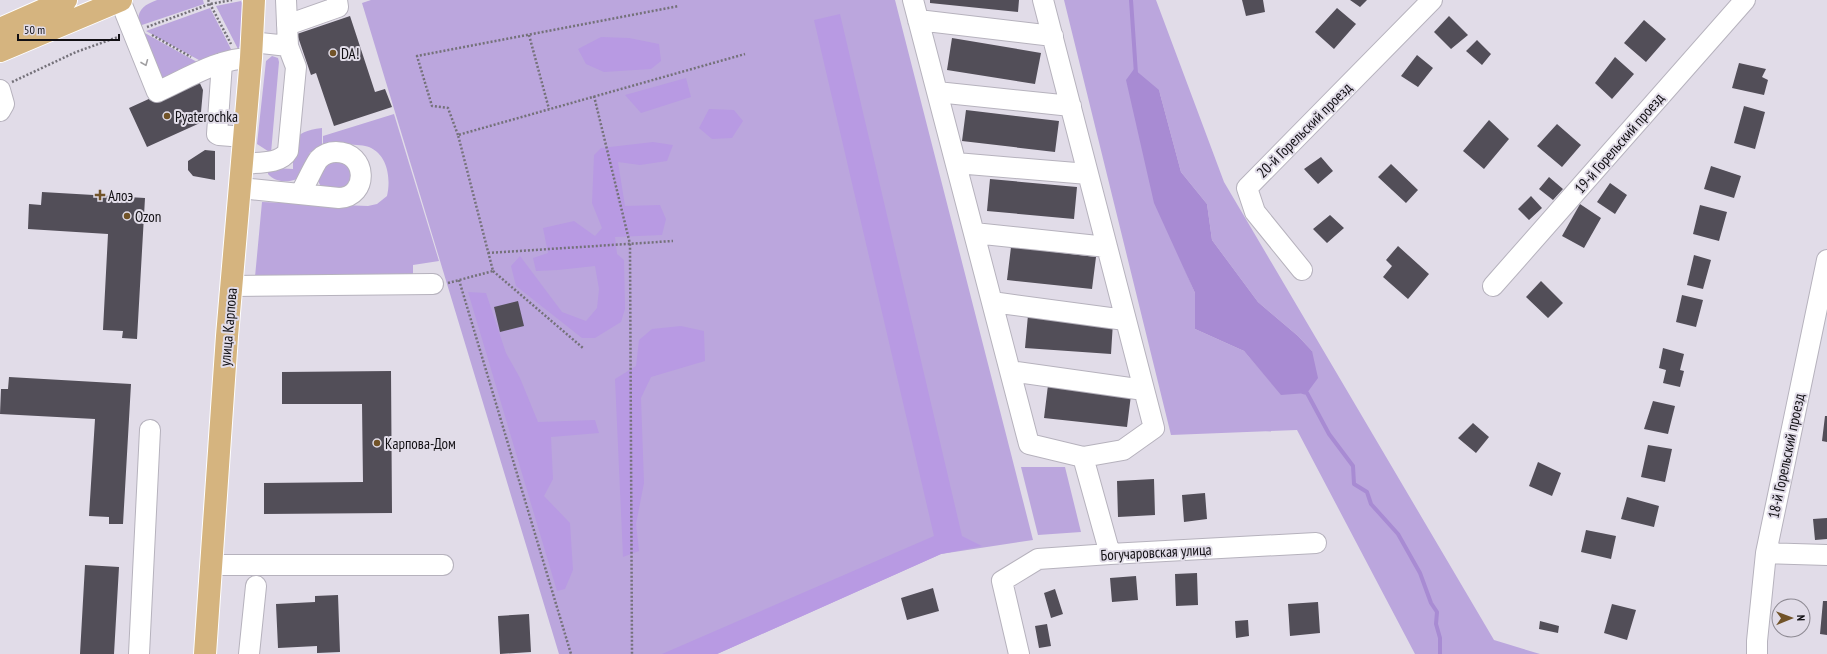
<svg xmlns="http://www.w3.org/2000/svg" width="1827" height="654" viewBox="0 0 1827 654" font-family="'PT Sans Narrow',sans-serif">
<rect width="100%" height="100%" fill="#e1dce8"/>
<path fill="#bba6dd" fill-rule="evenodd" d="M157 0H203L204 4 139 26C136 11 143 5 157 0Z
M371 0H895L1033 540 941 554 717 654H559L362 3Z
M1064 0H1156L1224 182 1494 640 1540 654H1415L1297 430 1171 435ZM1159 90 1181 172 1207 204 1212 240 1258 302 1298 336 1312 351 1281 394 1244 351 1195 329V293L1176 249Z
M241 1 243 5 242 43 238 49 216 6Z
M210 8 233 53 208 65 146 31Z
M143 32 206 67 160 86Z
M272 56 278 58 279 62 271 153 257 144 266 61Z
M394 114 439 261 413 265V278L255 277 262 202 368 206 377 204 387 196C391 179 388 155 369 147 361 144 334 144 323 144V136Z
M322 128V152H310L309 160 297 179C286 183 275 182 268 174V171L274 168 293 169C294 142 290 132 322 128Z
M336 158 354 169 348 191 322 188 319 183V171Z
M1021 467H1065L1081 532 1038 535Z"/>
<path fill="#b89ae3" d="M840 14 962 536 982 546 941 554 717 654H662L934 536 814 20Z
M601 37 629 38 659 44 661 61 651 69 604 72 586 64 578 49Z
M686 78 691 97 641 113 625 95Z
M709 109 734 110 743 121 732 138 712 139 699 128Z
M653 142 673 145 667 161 640 165 618 162 625 206 660 205 666 219 662 235 615 237 617 254 624 260 625 309 621 322 595 338H582L516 286 511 266 520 256 562 312 586 321 597 308 599 289 595 266 558 270 536 271 533 258 548 253 543 228 574 221 595 236 602 228 592 203 594 155 601 148Z
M468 292 486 293 506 353 520 378 538 422 595 420 599 433 551 437 553 479 544 496 570 523 573 570 565 589 557 591Z
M681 326 704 331 705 361 651 377 641 398 644 483 636 524 639 551 623 557 615 379 636 366 639 340 652 329Z"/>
<path fill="#a88bd3" d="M1134 69 1159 90 1181 172 1207 204 1212 240 1258 302 1298 336 1312 351 1318 378 1307 393 1281 395 1244 351 1195 329V293L1154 203 1126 80Z"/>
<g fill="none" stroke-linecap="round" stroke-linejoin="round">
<path stroke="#a88bd3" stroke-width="4" d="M1131 0 1136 74
M1303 392 1307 393 1329 434 1353 466 1354 484 1367 492 1371 504 1398 534 1420 573 1431 603 1437 612 1436 624 1440 638V654"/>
</g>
<path fill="#524e58" d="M930 0H1019L1018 12 930 3Z
M1242 0H1263L1265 12 1246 16Z
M1350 0H1367L1360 7Z
M1337 8 1356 24 1334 49 1315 32Z
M350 16 375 92 385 89 392 107 334 126 316 73 311 75 297 34Z
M1449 16 1468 35 1451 49 1434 32Z
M1644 20 1666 39 1646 62 1624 43Z
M952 38 1041 53 1035 84 947 70Z
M1477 40 1491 54 1482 65 1466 51Z
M1417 55 1433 68 1418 87 1401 76Z
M1615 57 1634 74 1612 99 1595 83Z
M1739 63 1766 69 1762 77 1768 80 1764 95 1732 88Z
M197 77 203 90 200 123 147 147 129 108Z
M1744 106 1765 112 1755 149 1734 143Z
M966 110 1059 121 1055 152 962 141Z
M1489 120 1509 139 1484 169 1463 151Z
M1557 124 1581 145 1562 167 1537 146Z
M205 150 215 151V180L193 176 188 170V161Z
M1321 157 1333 171 1318 184 1304 169Z
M1391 164 1418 190 1406 203 1378 177Z
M1711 166 1741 176 1734 198 1704 189Z
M1549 177 1563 189 1553 200 1539 189Z
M990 179 1077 187 1074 219 987 211Z
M1610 183 1627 195 1615 214 1597 202Z
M42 192 145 198 137 339 122 338 123 331 103 330 108 234 28 229 29 204 41 205Z
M1531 196 1542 208 1529 220 1518 209Z
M1580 204 1601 218 1584 248 1562 236Z
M1700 205 1727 212 1719 241 1693 234Z
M1330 215 1344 228 1327 243 1313 229Z
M1398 246 1429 274 1408 299 1383 277 1392 266 1386 260Z
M1011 247 1096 257 1092 289 1007 280Z
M1694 255 1711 260 1703 289 1687 285Z
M1541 281 1563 303 1548 318 1526 297Z
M1682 295 1703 300 1696 327 1676 322Z
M518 301 524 326 500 332 494 307Z
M1028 315 1113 322 1111 354 1025 348Z
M1663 348 1684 354 1680 370 1684 371 1680 387 1663 383 1666 370 1659 368Z
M391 371 392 513 264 514V483L363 482 362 404H282V372Z
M9 377 131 384 123 524H109V517L89 516 95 419 0 414 1 389H8Z
M1048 385 1131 395 1127 427 1044 418Z
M1653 401 1675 406 1668 434 1644 429Z
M1825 416H1827V442L1822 441Z
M1473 423 1489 437 1476 453 1458 438Z
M1648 445 1672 449 1665 482 1641 477Z
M1538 462 1561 473 1552 496 1529 486Z
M1154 479 1155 515 1118 517 1117 481Z
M1205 493 1207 519 1184 522 1182 495Z
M1627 497 1659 506 1654 527 1621 519Z
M1827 518V539L1815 540 1813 519Z
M1586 530 1616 536 1611 559 1581 552Z
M85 565 119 567 114 654H80Z
M1197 573 1198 605 1176 606 1175 574Z
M1136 576 1138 600 1112 602 1110 578Z
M933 588 939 611 907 620 901 598Z
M1055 589 1063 614 1051 618 1044 593Z
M338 595 340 652 317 653V646L278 648 276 604 315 602V596Z
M1823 601H1827V635L1820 634Z
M1318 602 1320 633 1290 636 1288 604Z
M1612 604 1636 610 1627 640 1604 633Z
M529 614 531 652 500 654 498 616Z
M1248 620 1249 636 1236 638 1235 621Z
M1540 621 1559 626 1558 633 1539 629Z
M1047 624 1051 646 1039 648 1035 626Z"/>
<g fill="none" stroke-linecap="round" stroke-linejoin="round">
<g stroke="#b6b2bd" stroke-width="22">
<path id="minor" d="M120 0 157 92C186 79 219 58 251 58
M913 0 1029 444 1083 457 1110 554
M1043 0 1154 428 1123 450 1083 457
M918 20 1053 36
M287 25 338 7 337 0
M252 42 288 46
M222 63 217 134 219 135 244 137
M0 90 4 104 0 111
M937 92 1071 106
M956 163 1088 174
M241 164C257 162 280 165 288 151L296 67 288 46 286 0
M240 188 339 198C369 197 368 152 336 152 330 152 324 154 319 159 315 163 305 186 300 194
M974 233 1107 247
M1302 270 1255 212 1247 188 1432 0
M231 286 433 284
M1493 286 1745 0
M992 302 1125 320
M1010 371 1144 390
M1766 553 1827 555
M211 565H443
M139 654 150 430
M249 654 256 586
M1019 654 1002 581 1038 559 1110 554 1316 543
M1757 654V641L1766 553 1827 260"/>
</g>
<g stroke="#fff" stroke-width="24">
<path id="major" d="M0 29 66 0
M0 51 121 0
M205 654 227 336 251 58 254 0"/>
</g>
<path stroke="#747179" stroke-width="2.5" stroke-dasharray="2 2" stroke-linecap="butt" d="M208 0 231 44
M147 27 210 4 232 0
M152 35 191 57
M529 35 549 109
M12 82 76 52 118 37
M594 96 630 244 632 654
M458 135 448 108 432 106 417 56 679 6
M488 253 673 241
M493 271 583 348
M459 280 571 654
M448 283 493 271 458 135 745 54"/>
<use href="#minor" stroke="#fff" stroke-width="20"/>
<use href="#major" stroke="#d5b47f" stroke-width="22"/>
</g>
<defs><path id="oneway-chevron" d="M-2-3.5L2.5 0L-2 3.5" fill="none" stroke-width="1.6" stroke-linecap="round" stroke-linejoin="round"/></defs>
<use stroke="#a09fa1" href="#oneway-chevron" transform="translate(145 63) rotate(68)"/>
<g fill="#715328" stroke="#e1dce8" stroke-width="1.5">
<circle cx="333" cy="53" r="4"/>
<circle cx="167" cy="116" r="4"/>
<path d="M98 189h4v4h4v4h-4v4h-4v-4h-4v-4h4z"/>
<circle cx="127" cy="216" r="4"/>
<circle cx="377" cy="443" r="4"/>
</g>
<g text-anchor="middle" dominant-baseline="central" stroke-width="4" stroke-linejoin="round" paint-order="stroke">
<g font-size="15" fill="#110f13" stroke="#e1dce8" text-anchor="start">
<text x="341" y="53">DA!</text>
<text x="175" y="116">Pyaterochka</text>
<text x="108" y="195">Алоэ</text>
<text x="135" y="216">Ozon</text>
<text x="385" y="443">Карпова-Дом</text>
</g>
<g font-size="15" fill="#110f13" stroke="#e1dce8">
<text transform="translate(1304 130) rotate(-45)">20-й Горельский проезд</text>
<text transform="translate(1619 143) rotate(-49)">19-й Горельский проезд</text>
<text transform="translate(228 327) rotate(-85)">улица Карпова</text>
<text transform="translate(1786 456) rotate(-78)">18-й Горельский проезд</text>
<text transform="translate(1156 552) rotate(-3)">Богучаровская улица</text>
</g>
</g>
<g transform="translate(1791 618) rotate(89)"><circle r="19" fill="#e1dce8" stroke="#8e8a93"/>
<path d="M0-3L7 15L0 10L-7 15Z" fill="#715328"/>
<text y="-6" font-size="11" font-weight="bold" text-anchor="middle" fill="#110f13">N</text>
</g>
<path d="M18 34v6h101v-6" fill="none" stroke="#110f13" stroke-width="2"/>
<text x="24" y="34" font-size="12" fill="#110f13" stroke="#e1dce8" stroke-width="3" paint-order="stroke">50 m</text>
</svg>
